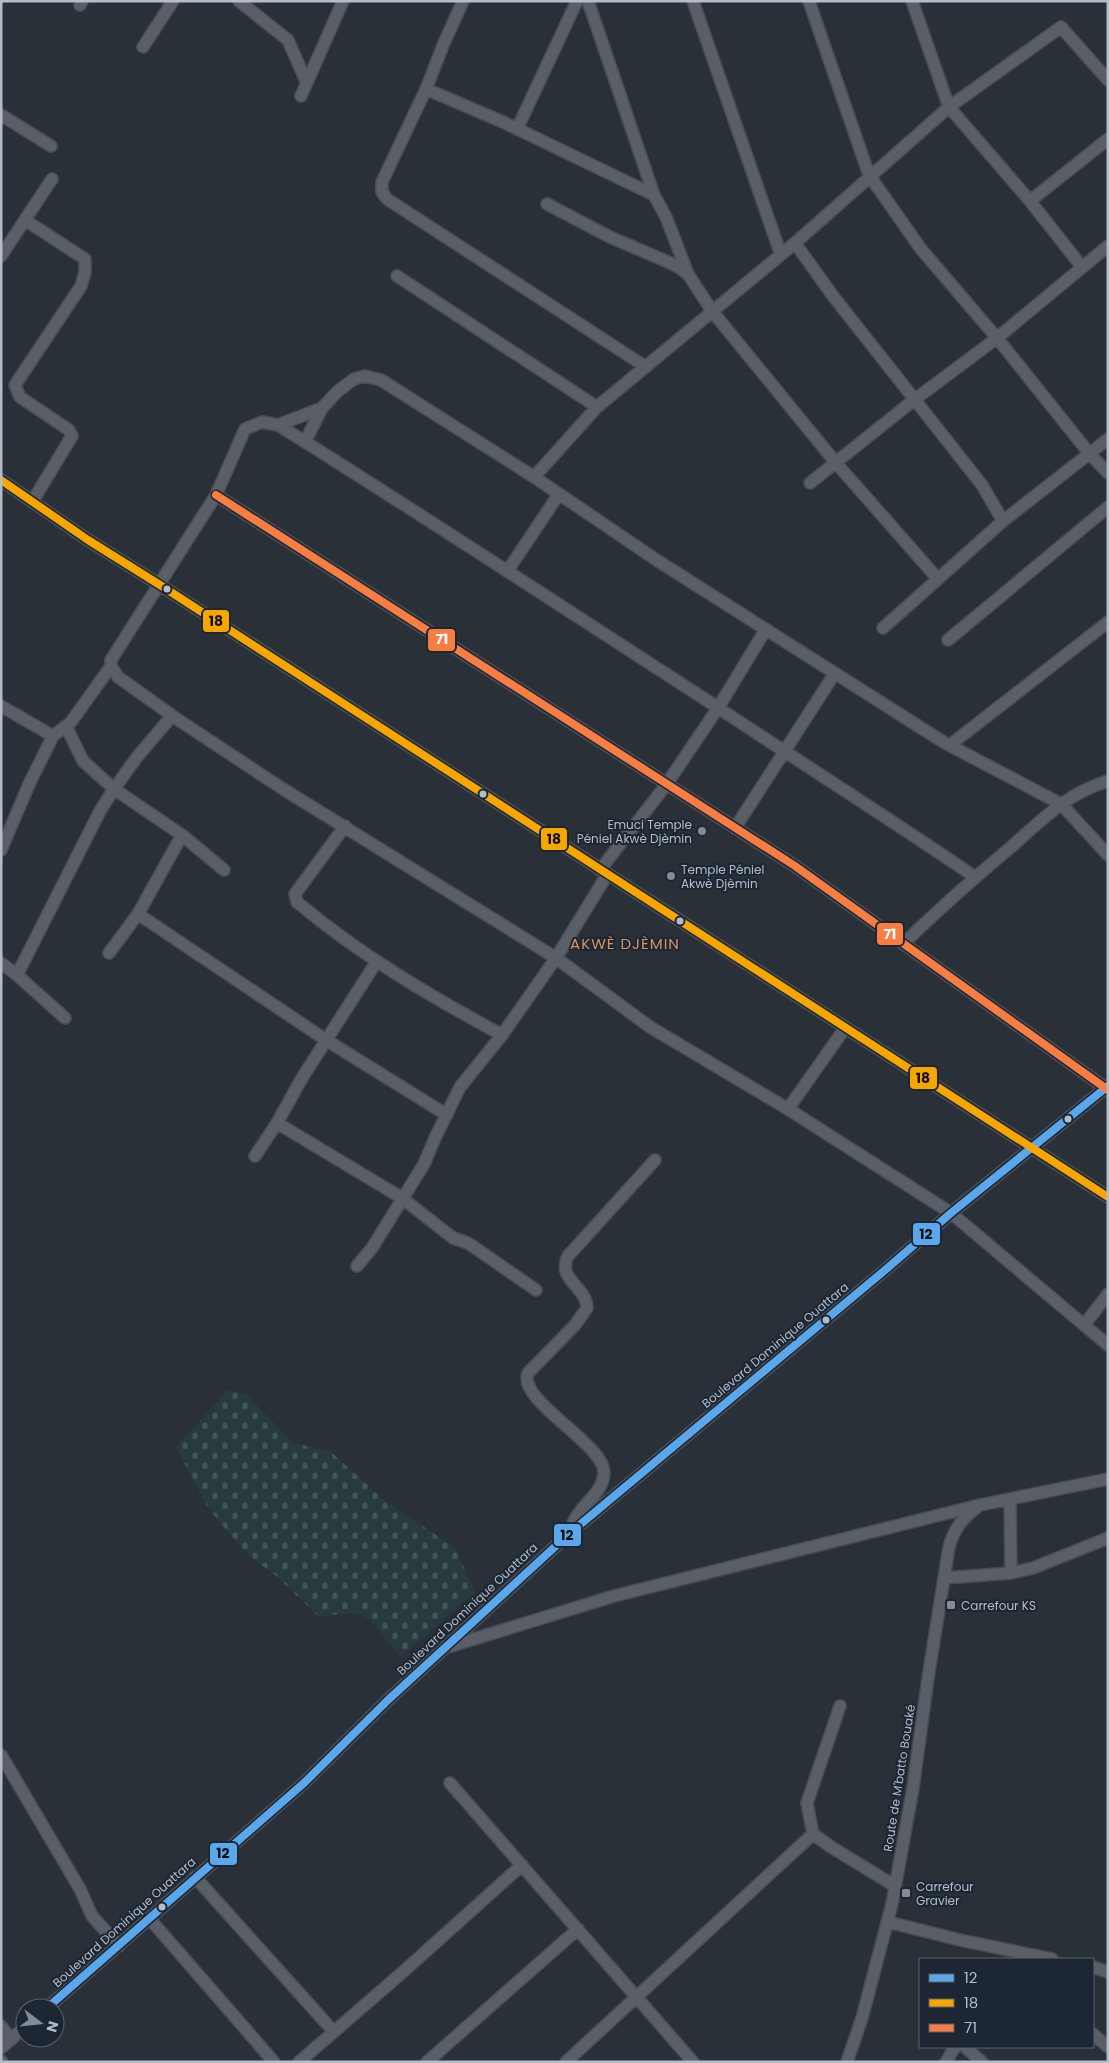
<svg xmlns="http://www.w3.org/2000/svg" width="1109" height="2063" viewBox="0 0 1109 2063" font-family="Poppins,sans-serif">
<defs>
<pattern id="cemetery-stones" width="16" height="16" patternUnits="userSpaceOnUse" patternTransform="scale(1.25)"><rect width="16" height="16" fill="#273a3e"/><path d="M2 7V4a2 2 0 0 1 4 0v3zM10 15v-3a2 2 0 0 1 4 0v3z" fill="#445559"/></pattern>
</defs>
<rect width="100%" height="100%" fill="#2a3038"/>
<path fill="url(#cemetery-stones)" d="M228 1390 246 1394 294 1443 330 1451 383 1499 455 1548 475 1592 401 1657 370 1620 354 1612 319 1617 275 1575 248 1555 208 1508 176 1447Z"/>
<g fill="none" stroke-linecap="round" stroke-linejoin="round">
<g stroke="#484c53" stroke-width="14">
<path id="minor" d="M239 1 288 40 306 81
M463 1 444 43 426 89 382 182V192L387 199 646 367
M588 1 654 195
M693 1 781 255
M809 1 869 175 921 249 997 338 1089 453 1108 473
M912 1 949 107 1030 201 1082 267
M80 5 82 1
M143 47 173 1
M426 89 503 122 654 195 666 217 688 274 712 311 836 463 938 579
M301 96 343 1
M1 115 51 146
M517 129 577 1
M1030 201 1108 139
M547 204 610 237 675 265 688 274
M25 220 85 259V272L81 286 15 385 20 397 69 430 72 436 32 502
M795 243 833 296 982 485 1003 521
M1 256 52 179
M397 276 597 407
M278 425 322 408
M305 442 322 408 338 391 354 379 365 376 381 380 534 477 658 561 945 743 1061 804 1108 855
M534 477 597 407 795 243 949 107 1061 27 1108 80
M1 480 88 540 160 585 1108 1197
M810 483 914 400 997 338 1108 246
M216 495 795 866 1108 1090
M508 570 559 494
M883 628 1003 521 1108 439
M948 640 1108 507
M1 706 53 736
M172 716 137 757 114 789 182 835 224 870
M950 745 1108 622
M345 826 295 894 297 902C360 955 430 996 502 1035
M735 828 835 673
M1 850 30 782 53 736 71 722 111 666
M600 870 666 785 718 708 766 629
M975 877C890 819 803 764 717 707 571 613 426 517 278 425L262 422 245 429 216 495 111 660V666L118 677 177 719 283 789 556 958 650 1027 788 1109 951 1213 1084 1325
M138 914 326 1040 447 1115
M903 944C938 910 974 878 1011 847 1042 820 1067 793 1108 781
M109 953 138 914 182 835
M1 963 17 975 65 1018
M17 975 100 811 114 789 83 761 66 726
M788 1109 845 1028
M277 1123 402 1198 453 1238 468 1243 536 1290
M255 1156 277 1123 302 1078 377 961
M357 1266 372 1248 424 1164 435 1138 460 1087 502 1035 556 958 607 875
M1108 1294 1084 1325 1108 1345
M1010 1499 1011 1573
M571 1532C572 1529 572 1524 574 1521 582 1503 603 1494 604 1473 605 1444 517 1401 528 1373L575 1325 587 1308C587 1287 556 1279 568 1256L655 1160
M944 1578 1011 1573 1033 1568 1108 1538
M451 1646 614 1596 980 1505 1108 1479
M840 1706 807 1803 813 1834 831 1847 895 1886
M1 1755 80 1889 92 1916 119 1946
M450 1783 693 2062
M195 1877 334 2032
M149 1918 274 2062
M888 1922 960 1940 1052 1959
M1093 1967 1108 1972
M47 2008 304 1783 388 1700 570 1533 884 1271 951 1213 1108 1086
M1 2026 11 2039
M1093 2034 1108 2047
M965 2047 982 2062
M1 2048 25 2027
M1 2061 2 2062
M299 2062 404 1971 522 1865
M427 2062 578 1929
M566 2062 813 1834
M847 2062 862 2018 892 1904 913 1788 928 1678 949 1547C954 1529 962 1519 976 1508
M946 2062 955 2047"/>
</g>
<use href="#minor" stroke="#5a5e66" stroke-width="11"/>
<g stroke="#1d2633" stroke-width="11">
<path id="bus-1" d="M47 2008 304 1783 388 1700 570 1533 884 1271 951 1213 1108 1086"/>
</g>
<g stroke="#1d2633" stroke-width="11">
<path id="bus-2" d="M1 480 88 540 160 585 1108 1197"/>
</g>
<g stroke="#1d2633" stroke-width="11">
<path id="bus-3" d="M216 495 795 866 1108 1090"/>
</g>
<use href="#bus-1" stroke="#5aa8eb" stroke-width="8"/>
<use href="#bus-2" stroke="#f7a600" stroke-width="8"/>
<use href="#bus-3" stroke="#f77d43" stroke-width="8"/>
</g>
<g fill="#b4bcc9" stroke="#1d2633" stroke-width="2">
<circle cx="167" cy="589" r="4.5"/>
<circle cx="483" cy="794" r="4.5"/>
<circle cx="680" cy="921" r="4.5"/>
<circle cx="1068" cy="1119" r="4.5"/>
<circle cx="826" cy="1320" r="4.5"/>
<circle cx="162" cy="1907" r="4.5"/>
</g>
<g fill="#848b96" stroke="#1d2633" stroke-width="2">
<circle cx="702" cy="831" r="5"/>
<circle cx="671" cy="876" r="5"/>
<rect x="946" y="1600" width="10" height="10" rx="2.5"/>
<rect x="901" y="1888" width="10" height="10" rx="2.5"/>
</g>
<g text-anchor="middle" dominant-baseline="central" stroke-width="4" stroke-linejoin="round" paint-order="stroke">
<g font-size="12" fill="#b4bcc9" stroke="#1d2633" text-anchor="start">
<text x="692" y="824" text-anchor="end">Emuci Temple<tspan x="692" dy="14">Péniel Akwè Djèmin</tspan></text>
<text x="681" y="869">Temple Péniel<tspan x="681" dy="14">Akwè Djèmin</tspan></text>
<text x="961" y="1605">Carrefour KS</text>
<text x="916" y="1886">Carrefour<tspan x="916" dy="14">Gravier</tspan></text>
</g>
<g font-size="12" fill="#b4bcc9" stroke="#1d2633">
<text transform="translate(775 1345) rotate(-40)">Boulevard Dominique Ouattara</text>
<text transform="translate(467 1609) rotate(-43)">Boulevard Dominique Ouattara</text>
<text transform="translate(899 1778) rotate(-81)">Route de M'batto Bouaké</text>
<text transform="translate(124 1922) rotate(-42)">Boulevard Dominique Ouattara</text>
</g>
<g font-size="15" letter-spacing="1" fill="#d59563" stroke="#1d2633">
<text x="625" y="943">AKWÈ DJÈMIN</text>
</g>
</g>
<g stroke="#1d2633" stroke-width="2">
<rect x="202" y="609" width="28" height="24" rx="5" fill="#f7a600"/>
<rect x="427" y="628" width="29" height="24" rx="5" fill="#f77d43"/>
<rect x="540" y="827" width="28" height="24" rx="5" fill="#f7a600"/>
<rect x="876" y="922" width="28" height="24" rx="5" fill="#f77d43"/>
<rect x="909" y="1066" width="29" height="24" rx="5" fill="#f7a600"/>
<rect x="912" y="1222" width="29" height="24" rx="5" fill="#5aa8eb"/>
<rect x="553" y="1523" width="29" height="24" rx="5" fill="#5aa8eb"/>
<rect x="209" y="1842" width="29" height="24" rx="5" fill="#5aa8eb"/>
</g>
<g font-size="14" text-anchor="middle" font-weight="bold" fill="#fff">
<text x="442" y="644">71</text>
<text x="890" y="939">71</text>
</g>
<g font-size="14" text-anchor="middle" font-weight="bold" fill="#111">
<text x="216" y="626">18</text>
<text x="554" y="844">18</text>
<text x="923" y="1083">18</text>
<text x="926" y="1239">12</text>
<text x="567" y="1540">12</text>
<text x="223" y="1858">12</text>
</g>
<rect width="1109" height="2063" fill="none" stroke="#b4bcc9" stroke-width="5"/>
<rect x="919" y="1958" width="175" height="90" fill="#1d2633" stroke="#59626f"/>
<rect x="929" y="1974" width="25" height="8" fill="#5aa8eb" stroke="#59626f"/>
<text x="964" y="1983" font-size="15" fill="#b4bcc9">12</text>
<rect x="929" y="1999" width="25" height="8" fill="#f7a600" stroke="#59626f"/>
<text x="964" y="2008" font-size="15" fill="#b4bcc9">18</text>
<rect x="929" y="2024" width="25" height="8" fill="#f77d43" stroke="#59626f"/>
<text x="964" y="2033" font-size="15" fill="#b4bcc9">71</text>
<g transform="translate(40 2023) rotate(106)"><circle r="24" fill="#1d2633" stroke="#59626f"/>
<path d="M0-4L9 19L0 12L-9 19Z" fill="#848b96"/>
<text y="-8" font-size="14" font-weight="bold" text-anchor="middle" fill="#b4bcc9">N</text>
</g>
</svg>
